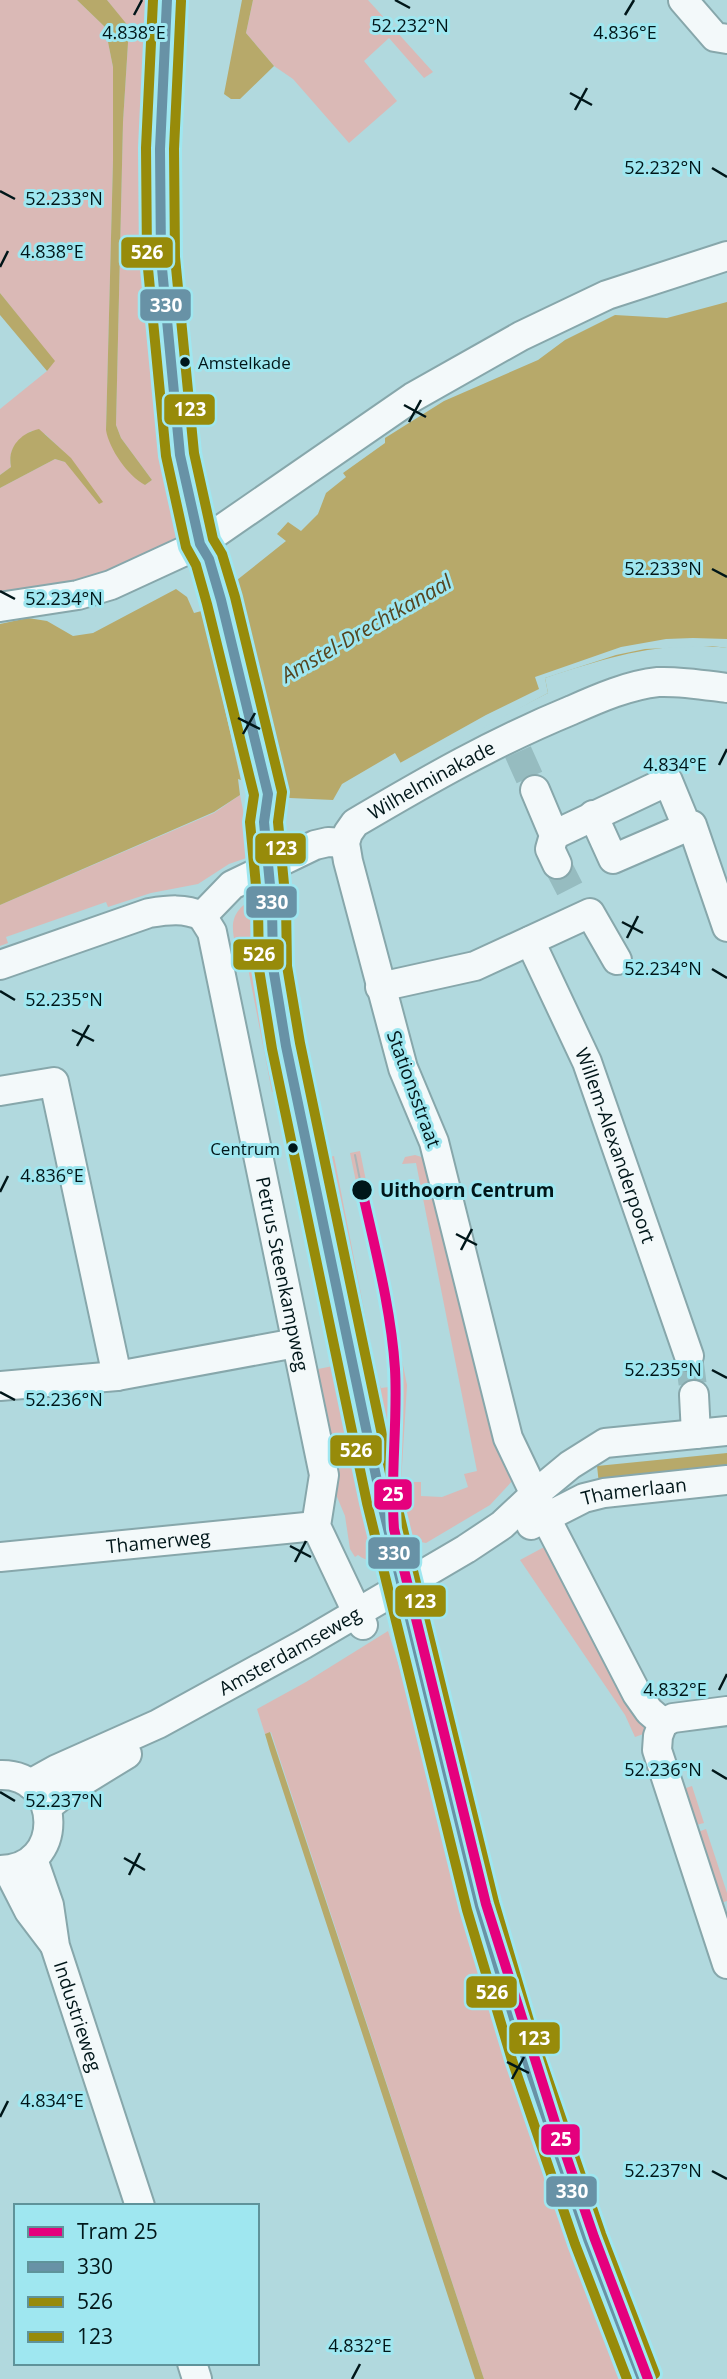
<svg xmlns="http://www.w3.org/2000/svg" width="727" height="2379" viewBox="0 0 727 2379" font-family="'Open Sans',sans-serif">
<rect width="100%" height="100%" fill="#b1d9de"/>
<path fill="#dab9b6" d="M0 0H77L105 27 113 67V161L106 430 145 485 152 480 121 438 116 425 123 122 129 28 107 0H155L150 259 164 428 158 432 160 458 177 537 101 577 0 593V488L55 459 65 462 64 452 45 434 31 431C16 441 8 449 11 467L0 475V409L47 371 54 361 0 293Z
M253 0H368L433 72 424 78 389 38 364 61 397 101 349 143 293 79 274 66 246 33Z
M240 795 252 856 229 864 198 884 151 893 108 907 106 902 6 937 8 943 0 946V905L214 813Z
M258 896 266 1002 284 1092 278 1093 277 1091 272 1092 247 963H239C233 930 223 914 258 896Z
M360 1151 407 1385 401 1483 403 1514 397 1516 366 1385 321 1159 334 1156 378 1381 381 1388 389 1387 388 1379 391 1378 383 1312 350 1153Z
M415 1155 428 1159 515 1478 490 1505 426 1543 415 1541 406 1524 405 1496H411L413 1482H421V1496L442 1497 468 1487 464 1474 477 1471 416 1163 402 1164 405 1157Z
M298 1163 350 1420 377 1530 372 1533 378 1558C370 1562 365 1560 358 1555L355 1557 350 1549 345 1516 330 1480 308 1371 333 1366 291 1164Z
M546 1546 647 1725 649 1732 635 1737 625 1715 520 1560Z
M388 1631 421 1735 468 1916 503 2032 592 2297 624 2379H484L271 1732 265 1734 257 1709 306 1682Z
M692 1786 704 1823 696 1825 683 1789Z
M706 1829 727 1893V1901L721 1903 698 1832Z"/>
<path fill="#b7a96a" d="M77 0H107L129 27 123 122 116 425 121 438 152 480 145 485C128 476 109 449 106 430L113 161V67L105 27Z
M242 0H253L246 33 274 66 240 99H231L224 94Z
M0 293 55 361 47 371 0 315Z
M727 302V648C662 640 606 658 545 678L548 693 403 767 395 753 342 784 333 800 290 798 238 779 240 795 214 812 0 905V624L28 618 47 621 73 636 93 633 176 589 187 597 194 613 224 605 220 584 237 580 286 541 277 534 288 522 301 531 318 514 326 493 346 477 343 473 385 443V438L444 401 538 360 565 340 615 315 667 318Z
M39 429 71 458 103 502 99 504 65 462 55 459 0 488V475L11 467C7 447 21 433 39 429Z
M727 1453V1471L599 1484 597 1466Z
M270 1732 484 2379H475L270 1751 265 1734Z"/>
<path fill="#b1d9de" d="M228 599 275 796 242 785 202 607Z
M693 638 727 639V648L712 646 645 649 616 655 545 678 548 693 404 770 400 763 486 715 539 689 535 677 621 647 666 639Z"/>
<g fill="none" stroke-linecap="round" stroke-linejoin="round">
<path stroke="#96bcc0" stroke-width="28" stroke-dasharray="28 14" stroke-linecap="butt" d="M518 752 535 790
M557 864 575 899
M689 1356 694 1395"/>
<g stroke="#87a7ab" stroke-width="32">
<g id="minor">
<path d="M683 0 715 37 727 39"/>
<path d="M0 607 78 595 111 585 200 544 413 397 521 336 607 295 727 256"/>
<path d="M535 790 554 835 550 849 557 864"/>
<path d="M593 815 613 859 687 827"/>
<path d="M554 835 668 781 687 827 692 825 727 927"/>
<path id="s1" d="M202 916 212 932 324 1475 316 1526 363 1625"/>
<path d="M202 916 232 885 315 845 328 842 345 843"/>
<path id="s2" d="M530 941 587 1062 689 1356"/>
<path d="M0 965 149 913C169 910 184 908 202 916"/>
<path d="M380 987 475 966 590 913 617 960"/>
<path d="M0 1091 54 1082 117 1376"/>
<path d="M0 1386 117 1376 296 1343"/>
<path d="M694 1395 696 1434"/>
<path id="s3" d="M531 1525 584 1498 604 1493 727 1480"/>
<path id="s4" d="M0 1557 316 1526"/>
<path id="s5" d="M663 1723 649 1711 637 1694 552 1530 508 1438 434 1142 403 1068 348 861 345 843 348 833 355 823C428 780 494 742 572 710 599 698 629 685 658 682 681 681 704 685 727 688"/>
<path d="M663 1723 658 1736 657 1750 727 1964"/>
<path d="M663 1723 673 1718 727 1711"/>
<path d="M0 1775C63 1773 66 1870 0 1870"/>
<path id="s6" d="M30 1784 57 1769 158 1724 304 1644 466 1549 502 1525 535 1494 570 1465 605 1443 727 1431"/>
<path d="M47 1807 70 1789 127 1754"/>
<path id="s7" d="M33 1859 49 1905 55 1946 140 2206"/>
<path d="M8 1870 29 1911 54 1944"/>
<path d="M192 2363 197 2379"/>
</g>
</g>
<use href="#minor" stroke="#f3f9fa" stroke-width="28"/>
<path stroke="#abb4b6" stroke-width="2" d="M355 1155 362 1190
M329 1159 337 1200"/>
<g stroke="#9fe7f0" stroke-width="16">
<path id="bus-1" d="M167 0 160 149 161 258 180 455 200 544 209 559 221 600 268 794 264 822 272 906 273 967 286 1046 381 1500 480 1906 525 2055 588 2239 642 2379"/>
</g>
<g stroke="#9fe7f0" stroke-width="16">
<path id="bus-2" d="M153 0 146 148 147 258 166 456 186 547 196 565 207 604 254 795 250 822 258 907 259 969 272 1049 367 1503 467 1910 512 2060 575 2244 627 2379"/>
</g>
<g stroke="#9fe7f0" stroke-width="16">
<path id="bus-3" d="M181 1 174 149 175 257 194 453 213 539 222 554 235 597 282 792 278 822 286 905 287 966 300 1043 395 1497 494 1902 538 2051 601 2234 655 2374"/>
</g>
<use href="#bus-1" stroke="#6892a6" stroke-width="10"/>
<use href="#bus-2" stroke="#978b0a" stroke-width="10"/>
<use href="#bus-3" stroke="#978b0a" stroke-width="10"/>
<g stroke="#9fe7f0" stroke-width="16">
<path id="tram-1" d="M362 1190C375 1249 391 1308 395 1369 398 1422 390 1475 394 1529L486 1904 558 2132 594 2237 648 2379"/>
</g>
<use href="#tram-1" stroke="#e5007d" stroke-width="10"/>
</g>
<path fill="none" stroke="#001619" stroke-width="2.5" d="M395 0 410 8M134 15 142 0M625 15 634 0M570 93 592 105M575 110 587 88M712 168 727 177M0 191 15 199M0 267 8 251M404 405 426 417M409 422 421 400M712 569 727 577M0 591 15 599M238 718 260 729M243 734 255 713M719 765 727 749M622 922 643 933M627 938 638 916M712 969 727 978M0 991 15 1000M72 1030 94 1041M77 1046 89 1025M0 1192 8 1176M456 1234 477 1245M461 1250 472 1229M712 1370 727 1378M0 1392 15 1400M290 1546 311 1557M295 1562 306 1541M719 1690 727 1674M712 1770 727 1779M0 1792 15 1801M124 1858 145 1870M129 1875 140 1853M507 2062 529 2073M512 2079 524 2057M0 2117 8 2101M712 2171 727 2179M352 2379 360 2364"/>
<g fill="#001619" stroke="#9fe7f0" stroke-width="2.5">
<circle cx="185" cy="362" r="6"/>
<circle cx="293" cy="1148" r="6"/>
<circle cx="362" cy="1190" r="11"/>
</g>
<g text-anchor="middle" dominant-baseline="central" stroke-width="6" stroke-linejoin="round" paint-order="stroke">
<g font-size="17" fill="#001619" stroke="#9fe7f0" text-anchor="start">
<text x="198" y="362">Amstelkade</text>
<text x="280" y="1148" text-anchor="end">Centrum</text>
</g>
<g font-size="19" fill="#001619" stroke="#9fe7f0">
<text stroke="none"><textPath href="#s5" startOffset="1054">Wilhelminakade</textPath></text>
<text transform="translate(414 1089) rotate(70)">Stationsstraat</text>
<text stroke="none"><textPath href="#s2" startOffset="222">Willem-Alexanderpoort</textPath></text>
<text stroke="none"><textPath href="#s1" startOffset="368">Petrus Steenkampweg</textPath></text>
<text stroke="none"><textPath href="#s3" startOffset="110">Thamerlaan</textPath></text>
<text stroke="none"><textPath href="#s4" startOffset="159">Thamerweg</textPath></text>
<text stroke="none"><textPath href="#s6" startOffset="292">Amsterdamseweg</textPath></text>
<text stroke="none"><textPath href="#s7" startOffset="164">Industrieweg</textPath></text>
</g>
<g font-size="19" font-weight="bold" fill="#001619" stroke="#9fe7f0" text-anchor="start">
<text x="380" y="1190">Uithoorn Centrum</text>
</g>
<g font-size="21" font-style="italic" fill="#55441f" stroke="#9fe7f0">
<text transform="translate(366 628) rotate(-30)">Amstel-Drechtkanaal</text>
</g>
</g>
<g font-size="18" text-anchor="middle" fill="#001619" stroke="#9fe7f0" stroke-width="6" stroke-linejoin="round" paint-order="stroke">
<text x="410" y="32">52.232°N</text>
<text x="134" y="39">4.838°E</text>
<text x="625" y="39">4.836°E</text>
<text x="663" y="174">52.232°N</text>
<text x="64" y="205">52.233°N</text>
<text x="52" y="258">4.838°E</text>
<text x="663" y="575">52.233°N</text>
<text x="64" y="605">52.234°N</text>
<text x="675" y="771">4.834°E</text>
<text x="663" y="975">52.234°N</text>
<text x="64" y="1006">52.235°N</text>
<text x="52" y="1182">4.836°E</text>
<text x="663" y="1376">52.235°N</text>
<text x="64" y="1406">52.236°N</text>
<text x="675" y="1696">4.832°E</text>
<text x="663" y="1776">52.236°N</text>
<text x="64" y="1807">52.237°N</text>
<text x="52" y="2107">4.834°E</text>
<text x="663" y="2177">52.237°N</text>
<text x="360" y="2352">4.832°E</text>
</g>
<g stroke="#9fe7f0" stroke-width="2.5">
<rect x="120" y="236" width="54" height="33" rx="7" fill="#978b0a"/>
<rect x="139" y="288" width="53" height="34" rx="7" fill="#6892a6"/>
<rect x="163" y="393" width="53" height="33" rx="7" fill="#978b0a"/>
<rect x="254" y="832" width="53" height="33" rx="7" fill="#978b0a"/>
<rect x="245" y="885" width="53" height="34" rx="7" fill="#6892a6"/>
<rect x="232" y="938" width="53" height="33" rx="7" fill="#978b0a"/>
<rect x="329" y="1434" width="54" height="33" rx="7" fill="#978b0a"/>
<rect x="373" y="1478" width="40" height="33" rx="7" fill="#e5007d"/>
<rect x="367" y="1536" width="54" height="34" rx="7" fill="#6892a6"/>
<rect x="394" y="1584" width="53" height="34" rx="7" fill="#978b0a"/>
<rect x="465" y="1975" width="53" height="34" rx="7" fill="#978b0a"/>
<rect x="508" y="2021" width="53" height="34" rx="7" fill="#978b0a"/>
<rect x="540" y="2123" width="41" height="33" rx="7" fill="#e5007d"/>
<rect x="545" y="2175" width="53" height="33" rx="7" fill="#6892a6"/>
</g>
<g font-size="19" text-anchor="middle" font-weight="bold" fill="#fff">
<text x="147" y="259">526</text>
<text x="166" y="312">330</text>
<text x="190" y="416">123</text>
<text x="281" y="855">123</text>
<text x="272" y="909">330</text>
<text x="259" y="961">526</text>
<text x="356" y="1457">526</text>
<text x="393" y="1501">25</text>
<text x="394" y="1560">330</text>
<text x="420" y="1608">123</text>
<text x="492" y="1999">526</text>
<text x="534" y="2045">123</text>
<text x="561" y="2146">25</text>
<text x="572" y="2198">330</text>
</g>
<rect x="14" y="2204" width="245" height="161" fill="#9fe7f0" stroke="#5f939a" stroke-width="2"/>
<rect x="28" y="2227" width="35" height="10" fill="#e5007d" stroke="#5f939a" stroke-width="2"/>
<text x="77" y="2239" font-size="21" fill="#001619">Tram 25</text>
<rect x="28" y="2262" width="35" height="10" fill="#6892a6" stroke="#5f939a" stroke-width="2"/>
<text x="77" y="2274" font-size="21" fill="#001619">330</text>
<rect x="28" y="2297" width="35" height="10" fill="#978b0a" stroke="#5f939a" stroke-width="2"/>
<text x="77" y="2309" font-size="21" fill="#001619">526</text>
<rect x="28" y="2332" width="35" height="10" fill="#978b0a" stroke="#5f939a" stroke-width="2"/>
<text x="77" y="2344" font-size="21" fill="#001619">123</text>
</svg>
